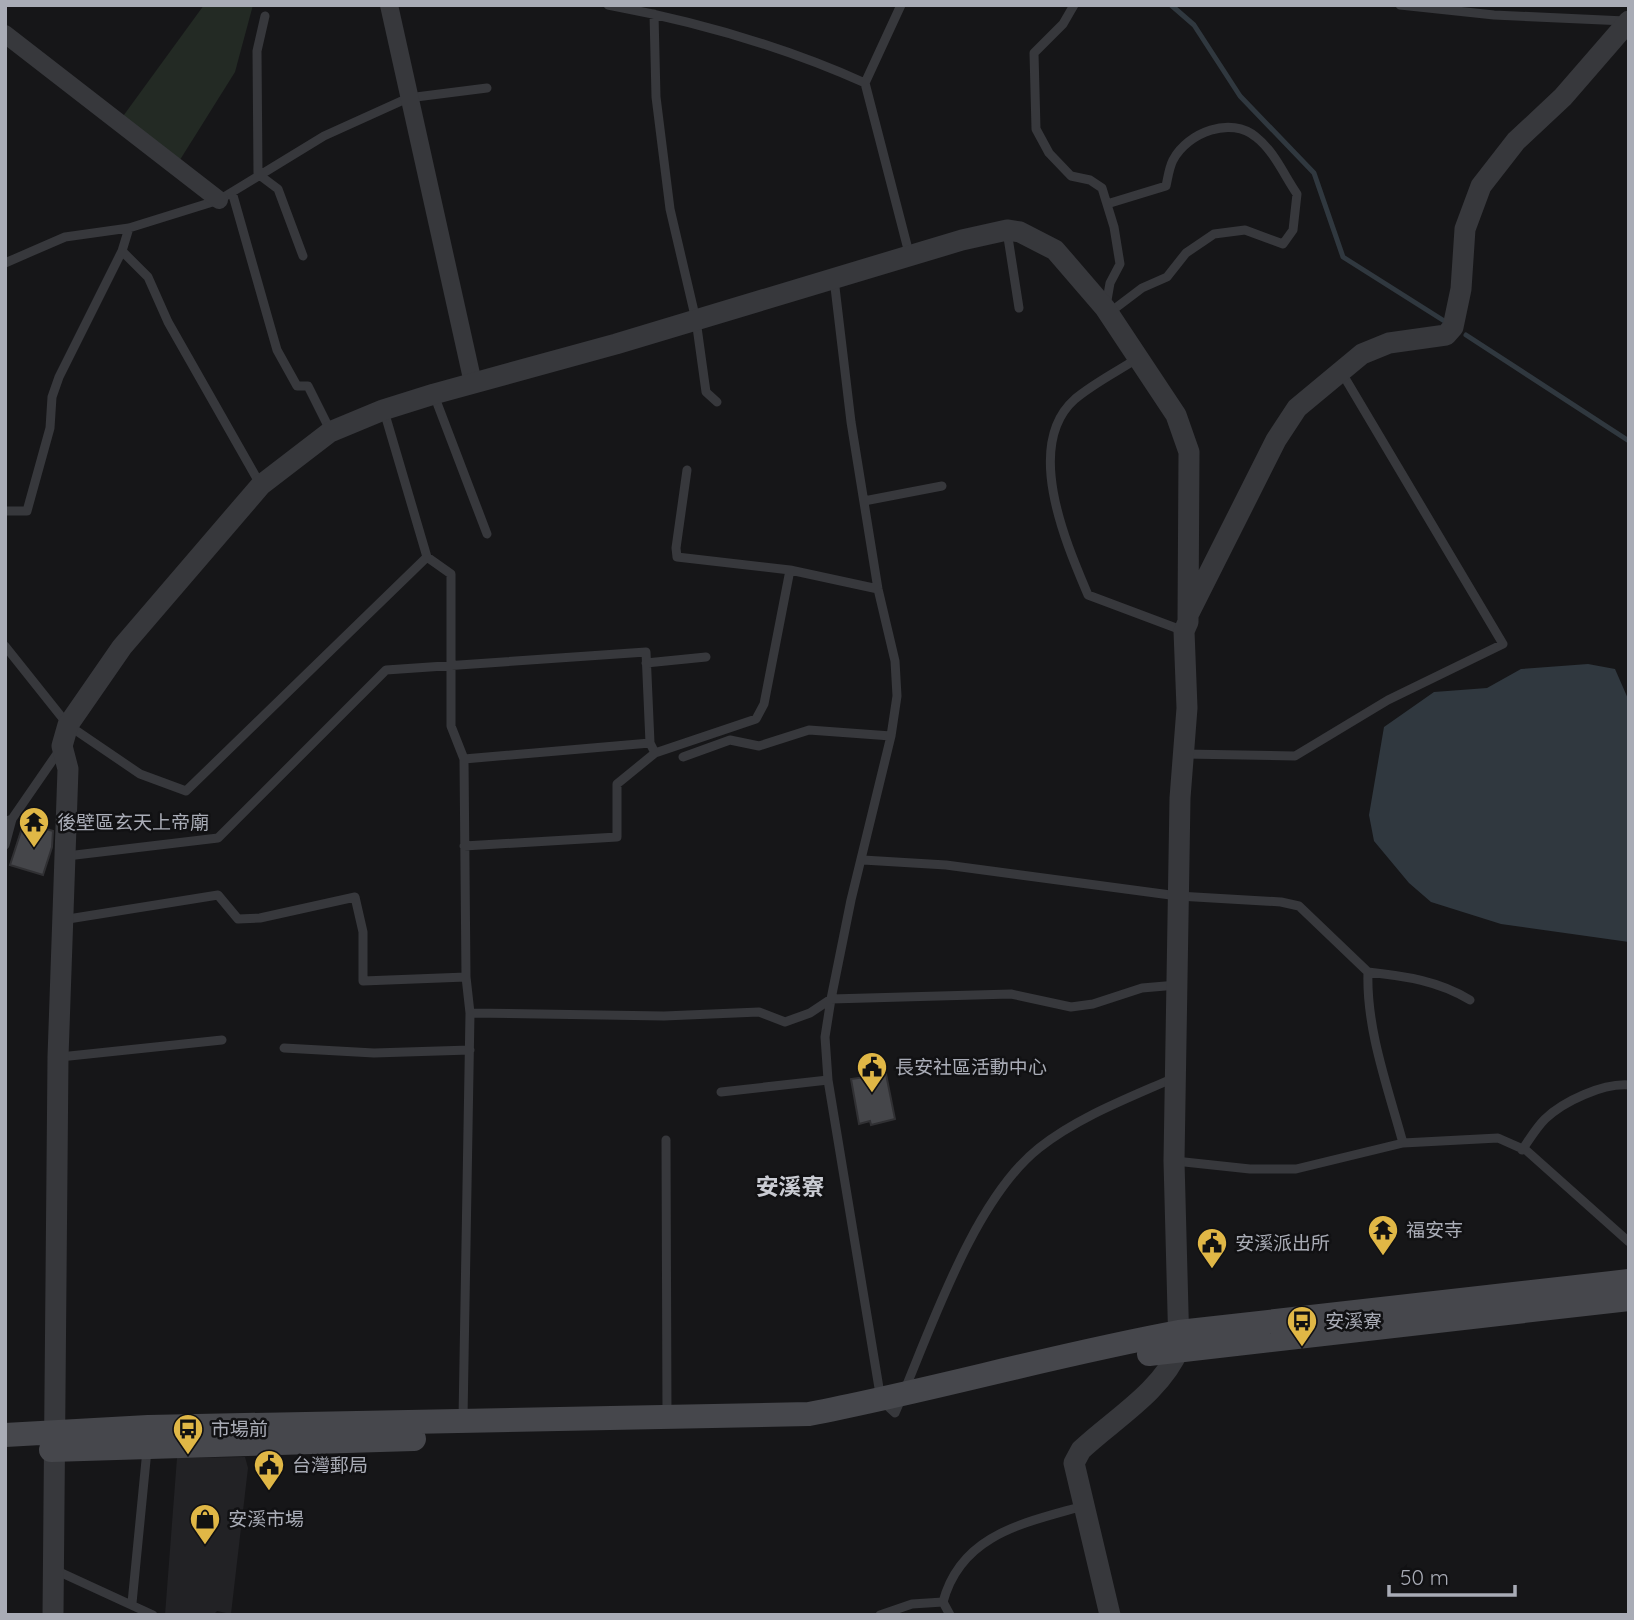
<svg xmlns="http://www.w3.org/2000/svg" width="1634" height="1620" viewBox="0 0 1634 1620" font-family="Quicksand,'Noto Sans TC',sans-serif">
<rect width="100%" height="100%" fill="#161618"/>
<path fill="#222225" d="M245 1457 248 1468 231 1614 217 1611 213 1615H165L177 1458Z"/>
<path fill="#232a24" d="M204 5H253L235 72 178 163 121 119Z"/>
<path fill="#30383f" d="M1588 664 1615 669 1629 701V942L1501 924 1431 902 1409 883 1374 841 1369 815 1384 727 1434 692 1487 688 1521 669Z"/>
<g fill="none" stroke-linecap="round" stroke-linejoin="round">
<path stroke="#30383f" stroke-width="5" d="M1171 5 1194 25 1240 96 1314 173 1343 257 1449 324
M1466 335 1629 441"/>
</g>
<path fill="#45464a" stroke="#303033" stroke-width="2" d="M24 822 53 831 52 847 43 875 10 865Z
M886 1074 895 1119 871 1125 870 1121 859 1124 851 1079Z"/>
<g fill="none" stroke-linecap="round" stroke-linejoin="round">
<path stroke="#37383c" stroke-width="9" d="M608 5C694 21 785 47 865 83L910 257
M1074 5 1063 24 1034 53 1036 129 1049 153 1071 176 1090 180 1102 188 1114 227 1120 264 1110 283 1106 306
M1400 5 1494 15 1625 21
M654 14 656 97 670 209 696 320 706 392 717 402
M265 16 257 51 258 174 278 189 303 256
M865 83 901 5
M232 192 277 350 297 386H308L330 430
M1107 204 1166 186C1168 177 1169 168 1173 160 1188 132 1231 116 1256 137 1274 151 1284 175 1297 194L1293 230 1283 244 1245 230 1214 234 1186 253 1167 277 1142 288 1109 313
M1007 231 1019 308
M122 251 148 277 168 322 260 484
M5 263 65 237 129 228 219 200 324 136 408 98 487 88
M834 279 851 422 878 589 895 661 897 696 891 736 851 900 831 999 825 1037 828 1080 881 1400 895 1413C929 1335 972 1201 1039 1148 1080 1116 1129 1098 1176 1077
M1138 358C1118 371 1094 383 1075 399 1023 445 1066 543 1088 595L1184 631
M434 395 487 534
M384 411 427 557 451 574V726L464 759 466 977 470 1013 463 1419
M687 470 676 548 677 557 790 570 878 589
M864 501 942 486
M5 511H27L50 428 52 397 59 377 122 251 129 228
M5 646 68 725 140 774 186 791 427 557
M646 663 706 657
M650 743 655 753 756 719 764 704 790 570
M1184 754 1295 756 1388 700 1503 644 1342 373
M683 757 730 740 759 746 809 730 891 736
M5 822 12 819 61 748
M5 845 12 819
M464 846 617 837V784L655 753
M67 856 218 838 386 670 646 652 650 743 464 759
M863 860 946 865 1178 896 1281 902 1299 906 1368 972C1366 1029 1388 1088 1403 1143
M62 920 218 895 238 919 260 918 355 897 363 932V981L466 977
M1368 972C1405 976 1439 981 1470 1000
M470 1013 664 1016 759 1012 785 1022 810 1013 831 999 1011 994 1071 1007 1093 1004 1142 988 1177 985
M284 1048 374 1053 470 1050
M60 1057 222 1040
M721 1092 828 1080
M666 1140 667 1415
M1522 1150C1529 1140 1536 1128 1545 1119 1564 1101 1603 1083 1629 1085
M1175 1161 1250 1169H1296L1403 1143 1498 1138 1527 1151 1629 1242
M53 1569 153 1615
M943 1602 950 1615
M132 1603 147 1450
M880 1615 912 1604 943 1602C961 1534 1024 1523 1083 1506"/>
<path stroke="#37383c" stroke-width="18" d="M389 5 473 383
M5 34 219 200"/>
<path stroke="#37383c" stroke-width="21" d="M1189 613 1276 440 1297 408 1362 354 1389 343 1446 335 1453 327 1461 289 1465 229 1481 186 1516 141 1563 97 1629 21
M53 1615 58 1057 68 769 62 746 68 725 122 647 261 485 330 432 383 410 434 394 616 344 962 240 1007 230 1020 232 1055 250 1105 308 1176 415 1189 452 1188 622 1184 631 1187 708 1180 798 1174 1161 1179 1349C1161 1392 1114 1419 1081 1450L1074 1463 1110 1615"/>
<path stroke="#46474c" stroke-width="24" d="M1149 1354 1629 1299
M5 1435 148 1427 809 1414C933 1390 1054 1355 1179 1332L1629 1281
M51 1450 414 1439"/>
</g>
<defs>
<g id="temple-pin" transform="scale(1.575)"><path d="M0 17L-7.5 6A9.5 9.5 0 1 1 7.5 6Z" fill="#e0b746" stroke="#111113"/><path d="M0-6L5-2H3V0L6.5 2.5H4V6H1.5V3h-3V6H-4V2.5H-6.5L-3 0V-2H-5Z" fill="#111"/></g>
<g id="civic-pin" transform="scale(1.575)"><path d="M0 17L-7.5 6A9.5 9.5 0 1 1 7.5 6Z" fill="#e0b746" stroke="#111113"/><path d="M-.6-6.5H3V-4.5H.6V-3L4-1V1h2V6H-6V1h2V-1L-.6-3ZM-1.2 2.5V6h2.4V2.5Z" fill="#111"/></g>
<g id="bus-pin" transform="scale(1.575)"><path d="M0 17L-7.5 6A9.5 9.5 0 1 1 7.5 6Z" fill="#e0b746" stroke="#111113"/><path d="M-5-6H5V4H4V6H2V4H-2V6H-4V4H-5ZM-3.5-4V0h7V-4ZM-3.5 1.2v1.5H-2V1.2ZM2 1.2v1.5H3.5V1.2Z" fill="#111"/></g>
<g id="shop-pin" transform="scale(1.575)"><path d="M0 17L-7.5 6A9.5 9.5 0 1 1 7.5 6Z" fill="#e0b746" stroke="#111113"/><path d="M-5-2.5h2.3a2.7 3.5 0 0 1 5.4 0H5L5.5 6h-11ZM-1.5-2.5h3a1.5 2.3 0 0 0-3 0Z" fill="#111"/></g>
</defs>
<g fill-rule="evenodd">
<use href="#temple-pin" x="34" y="822"/>
<use href="#civic-pin" x="872" y="1067"/>
<use href="#temple-pin" x="1383" y="1230"/>
<use href="#civic-pin" x="1212" y="1243"/>
<use href="#bus-pin" x="1302" y="1321"/>
<use href="#bus-pin" x="188" y="1429"/>
<use href="#civic-pin" x="269" y="1465"/>
<use href="#shop-pin" x="205" y="1519"/>
</g>
<g text-anchor="middle" dominant-baseline="central" stroke-width="5" stroke-linejoin="round" paint-order="stroke">
<g font-size="19" fill="#a9acb6" stroke="#111113" text-anchor="start">
<text x="57" y="822">後壁區玄天上帝廟</text>
<text x="895" y="1067">長安社區活動中心</text>
<text x="1406" y="1230">福安寺</text>
<text x="1235" y="1243">安溪派出所</text>
<text x="1325" y="1321">安溪寮</text>
<text x="211" y="1429">市場前</text>
<text x="292" y="1465">台灣郵局</text>
<text x="228" y="1519">安溪市場</text>
</g>
<g font-size="23" font-weight="bold" fill="#caccd3" stroke="#111113">
<text x="790" y="1186">安溪寮</text>
</g>
</g>
<rect width="1634" height="1620" fill="none" stroke="#a9acb6" stroke-width="14"/>
<path d="M1389 1585v10h126v-10" fill="none" stroke="#a9acb6" stroke-width="3.5"/>
<text x="1400" y="1585" font-size="21" fill="#a9acb6" stroke="#111113" stroke-width="5" paint-order="stroke">50 m</text>
</svg>
